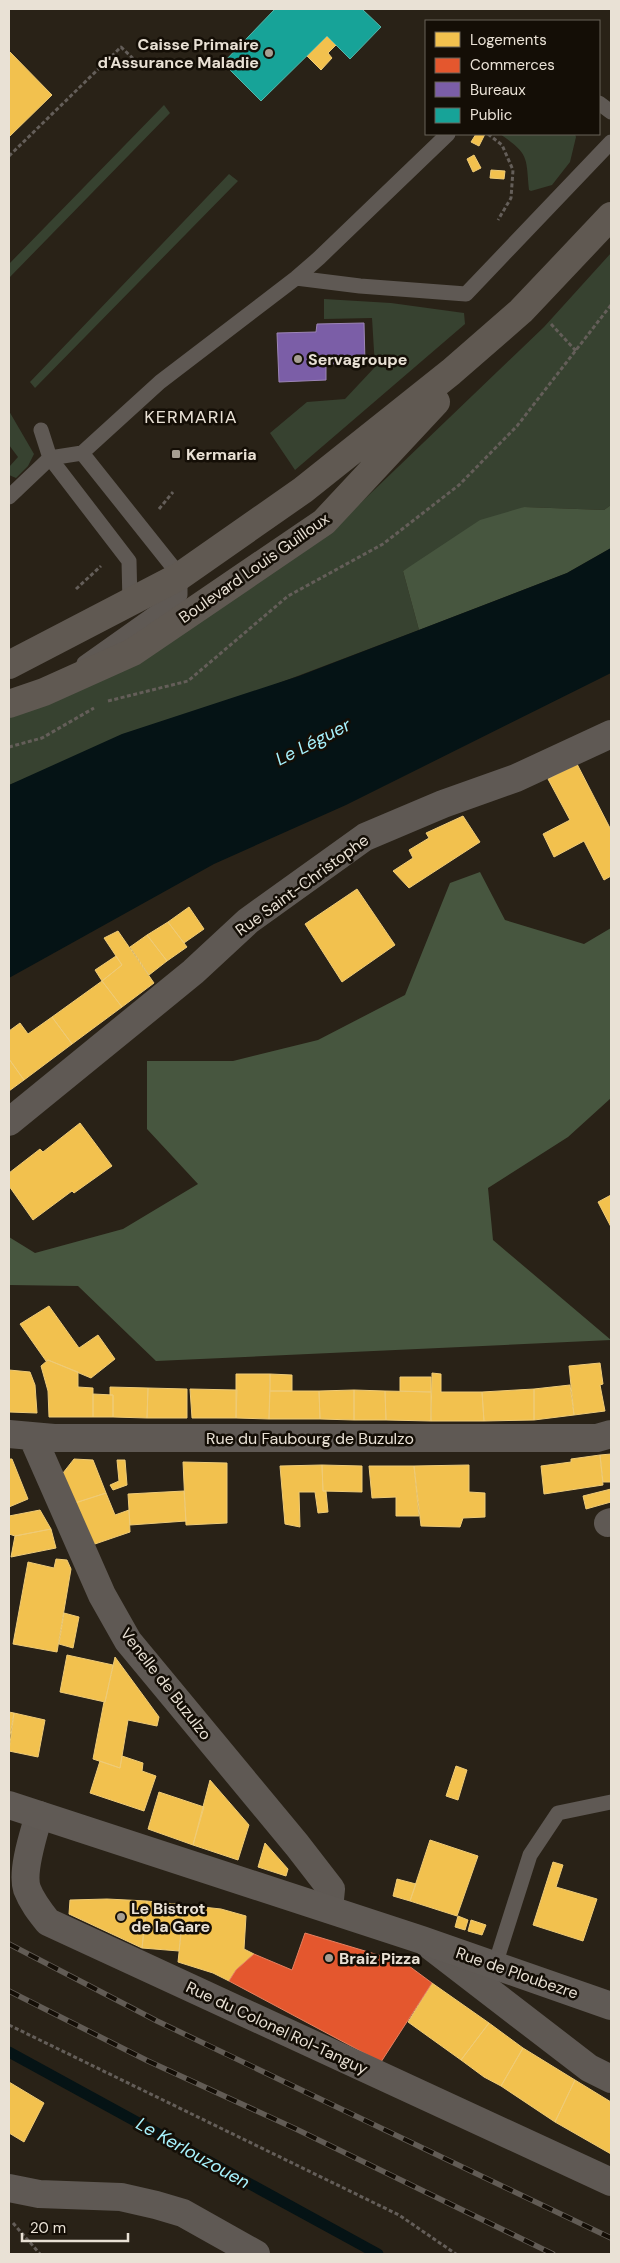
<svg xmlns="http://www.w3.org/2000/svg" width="620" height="2263" viewBox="0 0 620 2263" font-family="'DM Sans',sans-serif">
<rect width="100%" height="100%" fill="#292217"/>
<path fill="#374230" d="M164 105 170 113 9 278V264Z
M500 134H575L576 137 570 162 552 185 531 191 529 190C526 156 529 154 500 134Z
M229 174 238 181 35 388 30 382Z
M611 253V505L604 510 524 507 403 571 419 630 9 785V712L104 677 323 539 544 327Z
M324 299 391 303 464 313 465 324 295 470 270 433 307 402 345 399 375 367 372 318 324 319Z
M9 411 34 454 28 466 16 478 9 475V467L18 457 9 445Z"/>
<path fill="#47563f" d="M611 505V548L567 573 419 630 403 571 480 520 524 507 604 510Z
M480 872 505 920 584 944 611 928V1098L568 1137 488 1188 493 1240 611 1340 156 1361 78 1286 9 1285V1237L35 1253 123 1229 198 1184 147 1129V1061H233L318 1040 405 995 450 883Z"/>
<path fill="#051315" d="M611 548V673L346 805 214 864 9 978V785L122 734 299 676 567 573Z"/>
<path fill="#f2c14e" stroke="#efcb76" d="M327 36 336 45 328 53 332 58 321 70 307 56Z
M9 51 52 95 9 137Z
M476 134H485L479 146 471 142Z
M474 155 481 168 473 172 467 159Z
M491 170 505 171 504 179 490 178Z
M577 764 611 830V876L604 880 584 841 554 857 543 834 570 820 548 779Z
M463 816 480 842 409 888 393 871 413 858 409 850 429 838 426 833Z
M357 889 395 945 342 982 305 924Z
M189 907 204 929 184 943 168 922Z
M168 922 187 947 167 961 147 935Z
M118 931 154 983 122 1007 102 981 122 965 104 938Z
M147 935 167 961 149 975 130 947Z
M116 956 122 965 102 981 95 970Z
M102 981 122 1007 72 1044 52 1017Z
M52 1017 72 1044 24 1080 9 1059V1031L20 1023 28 1034Z
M9 1059 24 1080 9 1091Z
M80 1123 112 1166 74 1193 72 1191 33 1220 9 1186V1173L40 1149 43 1152Z
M611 1195V1227L598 1202Z
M49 1306 79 1348 98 1335 115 1359 91 1378 48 1360 46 1361 20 1324Z
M48 1360 78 1372V1387L93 1388V1417H49L48 1391 41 1366Z
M600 1363 603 1384 600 1385 605 1411 574 1415 569 1366Z
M9 1370 30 1372 35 1385 37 1413 9 1412Z
M432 1373 441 1374V1392H482L484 1421H431Z
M236 1374H270L269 1419 236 1418Z
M270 1374 292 1375V1391H270Z
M400 1377H431V1392L400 1391Z
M570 1385 574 1415 534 1420V1389Z
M110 1387 148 1388 147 1418 113 1417V1395H110Z
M148 1388 187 1389V1418H147Z
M190 1389 237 1390 236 1418H192Z
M534 1389V1420L484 1421 482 1392Z
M354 1390V1420L320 1419 319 1391Z
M354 1390 385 1391 386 1420H354Z
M270 1391H319L320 1419H269Z
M385 1391 431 1392V1421L386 1420Z
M93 1394 113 1395V1417H93Z
M611 1454V1482H603L600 1455Z
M600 1455 603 1485 544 1494 541 1466 571 1462V1459Z
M9 1459H12L28 1499 9 1507Z
M74 1459 93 1460 106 1493 75 1503 63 1473Z
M117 1460H125L127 1485 113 1490 110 1485 119 1481Z
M183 1462 227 1463V1523L186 1525Z
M322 1465 323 1491H326L328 1512 318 1513 315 1492H299L300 1527 285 1524 280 1466Z
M322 1465 362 1466V1492L323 1491Z
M469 1465V1492L485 1493V1517L463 1518 460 1527 421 1526 414 1466Z
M369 1466H414L419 1516H396V1497L372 1498Z
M611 1489V1502L586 1509 583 1496Z
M184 1491 186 1521 130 1525 128 1494Z
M106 1493 115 1515 129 1510 130 1532 92 1545 75 1503Z
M40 1510 51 1529 15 1536 9 1534V1516Z
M51 1529 56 1548 11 1557 15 1536Z
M56 1559 67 1560 71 1569 57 1652 13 1644 28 1562 54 1568Z
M64 1613 79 1617 73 1648 59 1644Z
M67 1655 113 1665 105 1702 60 1692Z
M115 1657 159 1717 157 1726 128 1720 120 1768 93 1759 104 1702H105Z
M9 1712 14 1713 9 1741Z
M14 1713 45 1720 38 1757 9 1751Z
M122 1756 143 1763 142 1771 156 1776 144 1811 90 1793 100 1761 120 1768Z
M456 1766 467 1770 458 1800 446 1796Z
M210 1780 249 1825 238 1860 193 1845Z
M159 1792 204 1807 193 1845 148 1829Z
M430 1840 478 1856 457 1916 410 1901Z
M265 1843 288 1869 286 1876 258 1867Z
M553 1862 563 1865 556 1887 597 1899 583 1941 533 1925Z
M397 1879 416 1884 410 1901 393 1896Z
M107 1899 147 1901 142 1948 69 1914 70 1900Z
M147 1901 184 1905 179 1951 142 1948Z
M184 1905 221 1909 246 1916 244 1949 254 1954 236 1970 229 1981 213 1973 178 1962Z
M458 1916 468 1920 465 1930 455 1927Z
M471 1920 486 1925 482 1935 468 1931Z
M432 1983 489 2023 461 2060 408 2022Z
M489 2023 523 2048 501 2086 484 2077 461 2060Z
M523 2048 575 2080 555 2122 501 2086Z
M575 2080 611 2102V2154L555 2122Z
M9 2082 44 2103 24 2142 9 2133Z"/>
<path fill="#e4572e" stroke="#e68060" d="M305 1933 405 1963 432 1983 381 2062 229 1981 236 1970 254 1954 292 1970Z"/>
<path fill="#7b5ea7" stroke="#9c85b5" d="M364 323 365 363 326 364V380L279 382 277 333 316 332 317 324Z"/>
<path fill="#17a398" stroke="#56b6aa" d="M275 9H362L381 27 350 59 327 36 261 101 223 63Z"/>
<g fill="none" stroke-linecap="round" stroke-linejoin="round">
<path stroke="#051315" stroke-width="11" d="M9 2052 378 2254"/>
<path stroke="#645e59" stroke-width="3" stroke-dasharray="4 2.5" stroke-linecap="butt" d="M488 134 502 145 513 170 511 198 498 220
M9 156 121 47 142 67
M551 324 576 351
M159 509 173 492
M76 589 101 566
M108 701 188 681 288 596 383 544 459 485 517 426 611 305
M9 747 42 738 94 708
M9 2025 399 2215 456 2254
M13 2223 40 2254"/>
<path stroke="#5f5954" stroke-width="15" d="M599 103 611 112
M296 278 360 286 466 294 611 142
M41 430 50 458 129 561 130 603
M82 453 180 576V595L84 663
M9 497 50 458 82 453 160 382 296 278 319 258 448 134
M495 1965 530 1855 558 1813 611 1802"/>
<path stroke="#5f5954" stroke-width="28" d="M9 1122 193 972 248 921 365 837 443 804 516 778 611 734
M9 1434 54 1438H597L611 1434
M32 1436 102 1595 128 1641 297 1845 331 1889 329 1909
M608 1523 611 1522
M39 1815C34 1833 21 1871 27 1889 32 1902 40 1912 48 1922L611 2182
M429 1945 589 2068 611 2079
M9 2188 39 2194 121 2197 156 2205 183 2213 256 2254"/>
<path stroke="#605a55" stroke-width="28" d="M9 1805 422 1940 611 2006"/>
<path stroke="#605952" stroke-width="28" d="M9 665 180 576 303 490 451 372 521 311 611 216
M9 704 44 692 133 652 324 522 436 402"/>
<g stroke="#625c55" stroke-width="5.5">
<path id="rail" d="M9 1944 157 2021 611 2238
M9 1991 148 2061 296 2129 553 2254"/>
</g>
<use href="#rail" stroke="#140e06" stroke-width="4" stroke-dasharray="11" stroke-linecap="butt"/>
</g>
<g fill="#a69e92" stroke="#140e06" stroke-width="2">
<circle cx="269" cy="53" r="5"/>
<circle cx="298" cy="359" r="5"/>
<rect x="171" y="449" width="10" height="10" rx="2.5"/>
<circle cx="121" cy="1917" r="5"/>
<circle cx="329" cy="1958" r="5"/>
</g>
<g text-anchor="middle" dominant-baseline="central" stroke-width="5" stroke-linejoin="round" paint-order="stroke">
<g font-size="16" font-weight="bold" fill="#e9e1d5" stroke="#140e06" text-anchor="start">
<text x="259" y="44" text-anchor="end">Caisse Primaire<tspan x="259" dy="18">d'Assurance Maladie</tspan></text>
<text x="308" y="359">Servagroupe</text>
<text x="186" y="454">Kermaria</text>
<text x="131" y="1908">Le Bistrot<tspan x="131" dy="18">de la Gare</tspan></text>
<text x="339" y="1958">Braiz Pizza</text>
</g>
<g font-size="16" fill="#e9e1d5" stroke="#140e06">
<text transform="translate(254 568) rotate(-35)">Boulevard Louis Guilloux</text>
<text transform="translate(302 885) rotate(-36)">Rue Saint-Christophe</text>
<text x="310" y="1438">Rue du Faubourg de Buzulzo</text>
<text transform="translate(166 1684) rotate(52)">Venelle de Buzulzo</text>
<text transform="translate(517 1973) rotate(19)">Rue de Ploubezre</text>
<text transform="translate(277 2028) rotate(25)">Rue du Colonel Rol-Tanguy</text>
</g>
<g font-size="18" letter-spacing="1" fill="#e9e1d5" stroke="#140e06">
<text x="191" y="417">KERMARIA</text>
</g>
<g font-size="18" font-style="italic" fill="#a8f3fe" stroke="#140e06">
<text transform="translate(313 742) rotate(-27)">Le Léguer</text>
<text transform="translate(193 2153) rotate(29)">Le Kerlouzouen</text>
</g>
</g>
<rect width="620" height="2263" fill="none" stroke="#e9e1d5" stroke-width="20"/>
<rect x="425" y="20" width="175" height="115" fill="#140e06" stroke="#696259"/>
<rect x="435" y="32" width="25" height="15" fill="#f2c14e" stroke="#696259"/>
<text x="470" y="45" font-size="15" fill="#e9e1d5">Logements</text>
<rect x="435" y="58" width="25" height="15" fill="#e4572e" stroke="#696259"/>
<text x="470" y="70" font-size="15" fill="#e9e1d5">Commerces</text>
<rect x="435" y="82" width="25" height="15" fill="#7b5ea7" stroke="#696259"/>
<text x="470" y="95" font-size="15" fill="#e9e1d5">Bureaux</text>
<rect x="435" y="108" width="25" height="15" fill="#17a398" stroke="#696259"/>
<text x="470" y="120" font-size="15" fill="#e9e1d5">Public</text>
<path d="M22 2233v8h106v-8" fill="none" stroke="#e9e1d5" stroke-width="2.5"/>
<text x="30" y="2233" font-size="15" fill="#e9e1d5" stroke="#140e06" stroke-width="4" paint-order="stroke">20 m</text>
</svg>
